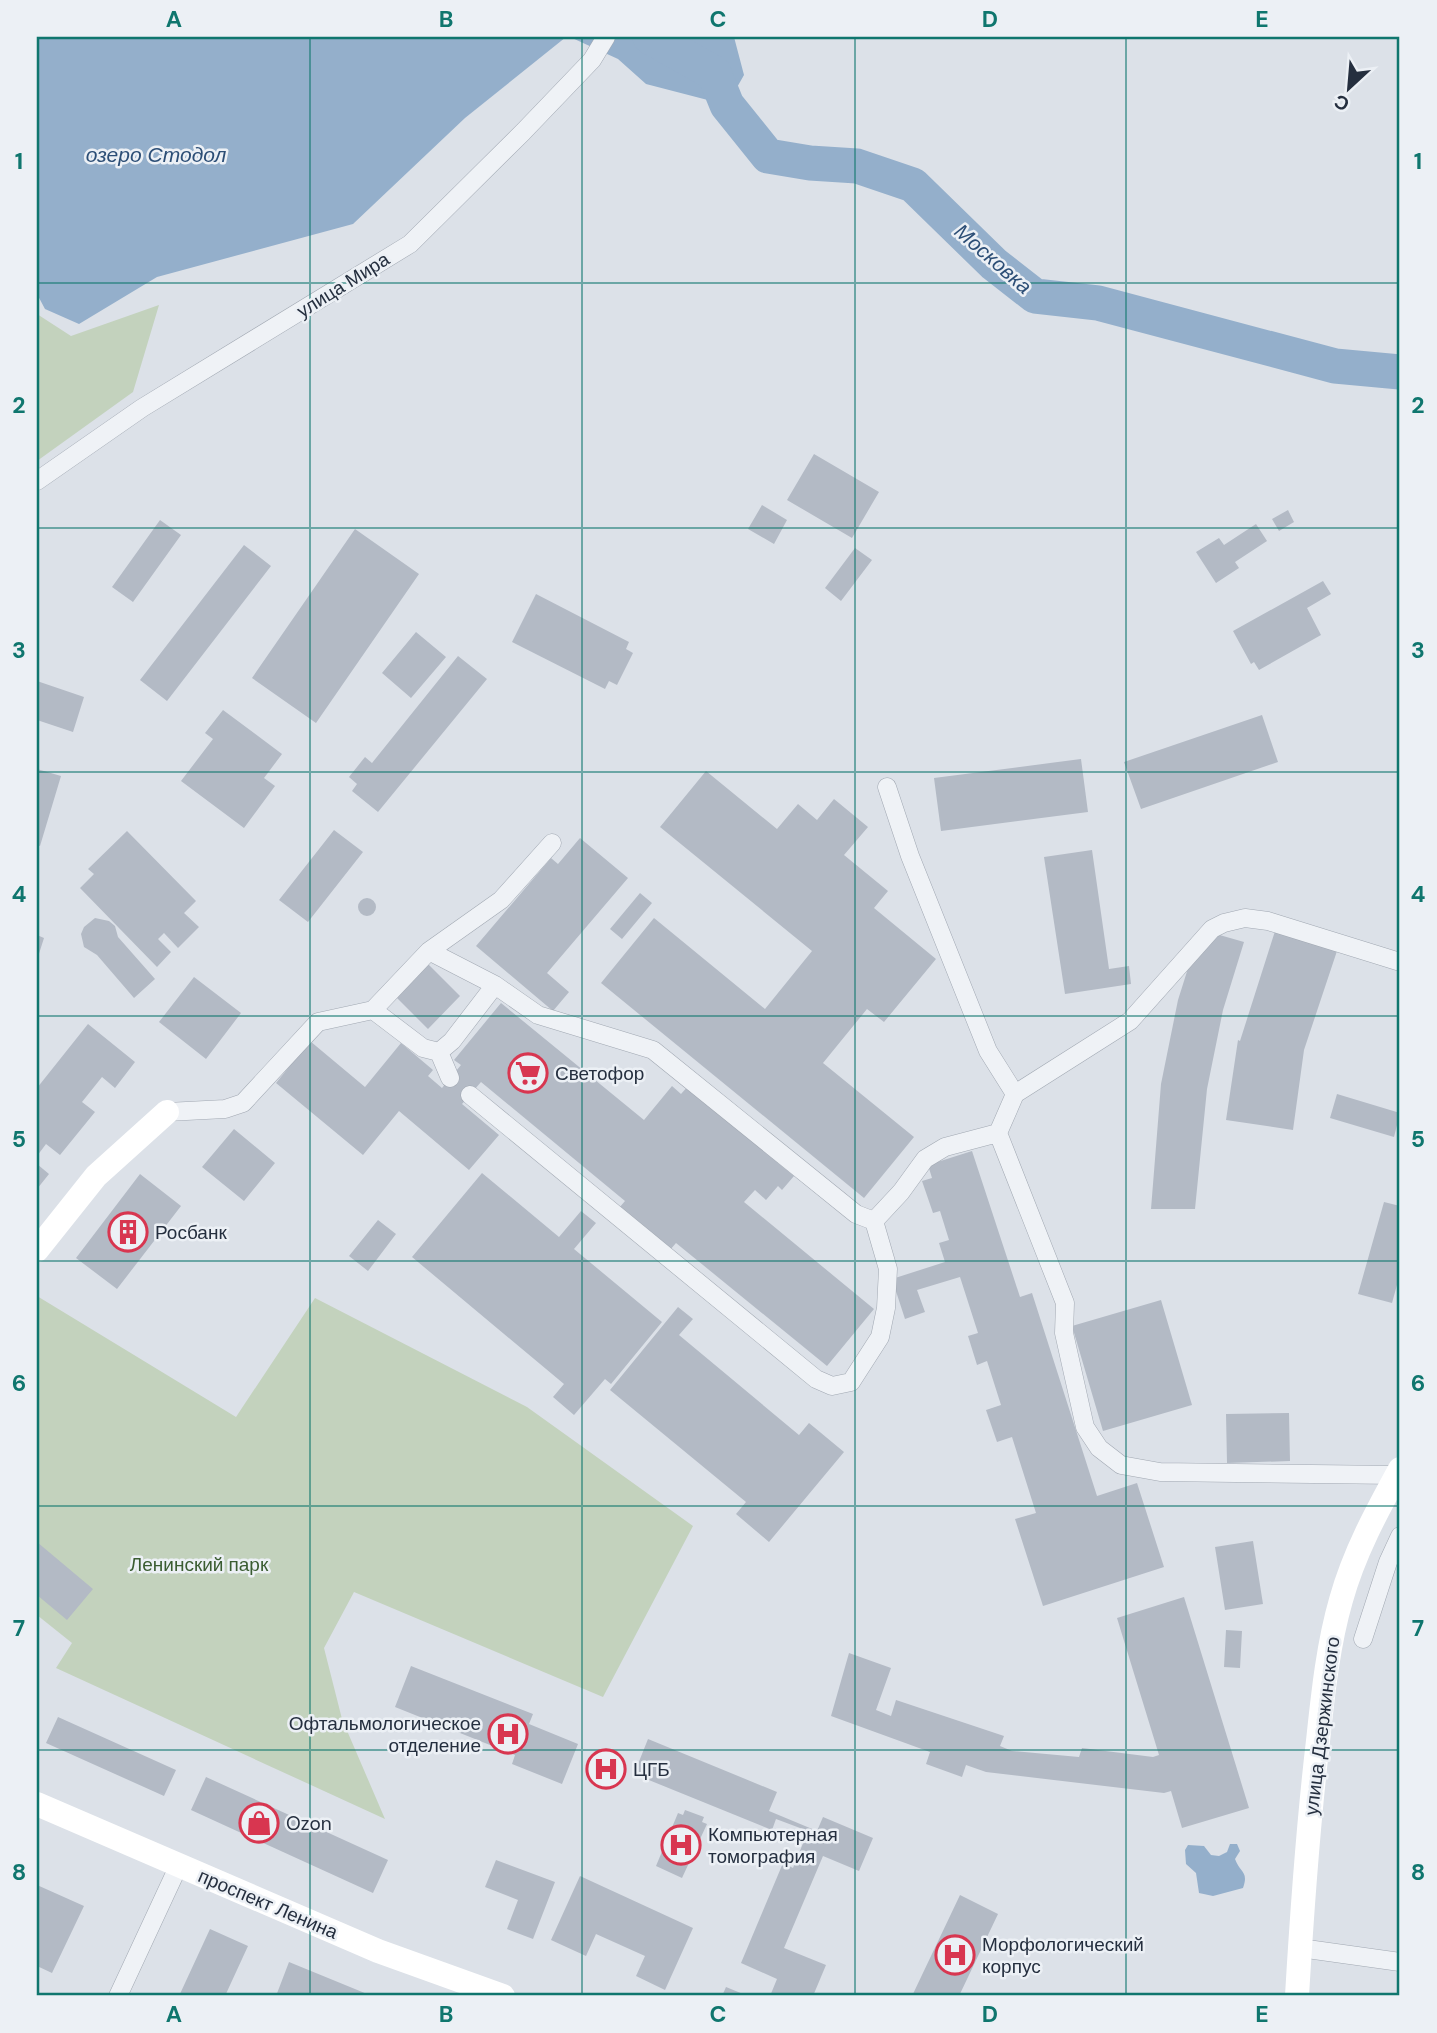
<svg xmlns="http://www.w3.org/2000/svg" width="1437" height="2033" viewBox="0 0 1437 2033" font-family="'DM Sans',sans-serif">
<rect width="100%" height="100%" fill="#dce1e8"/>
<path fill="#c3d2bd" d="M159 305 133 392 37 461V314L71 336Z
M37 1296 236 1417 315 1298 527 1407 693 1526 603 1697 354 1592 324 1648 342 1719 385 1819 56 1668 72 1643 37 1615Z"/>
<path fill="#94afcb" d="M37 37H566L465 118 353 224 157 277 79 324 45 309 37 294Z
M570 37H734L744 75 727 105 646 84 618 59Z
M1230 1844H1237L1240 1851 1235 1859C1240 1873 1249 1871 1243 1888L1213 1896 1199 1893 1196 1873 1186 1864 1185 1850 1188 1845 1204 1846 1211 1855 1219 1856 1227 1852Z"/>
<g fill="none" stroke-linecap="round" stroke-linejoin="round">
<path stroke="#94afcb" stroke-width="35" d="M650 37 714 73 727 105 768 156 810 163 857 166 913 185 994 264 1035 296 1098 303 1335 366 1400 372"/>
</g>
<path fill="#b3bac5" d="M814 454 879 492 852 538 787 500Z
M762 505 787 520 774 544 748 529Z
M1288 510 1294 522 1279 531 1272 519Z
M160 520 181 535 133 602 112 587Z
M1256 524 1267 541 1235 562 1239 568 1216 583 1196 552 1219 538 1224 545Z
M355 529 419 574 316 723 252 678Z
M244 545 271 566 167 701 140 680Z
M855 548 872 560 841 601 825 588Z
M1323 581 1331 594 1307 608 1321 635 1259 670 1254 662 1251 664 1233 631Z
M536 594 629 642 626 649 633 653 617 685 609 681 605 689 512 642Z
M416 632 446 657 411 698 382 673Z
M458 656 487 679 378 812 352 791 357 784 349 777 365 757 372 763Z
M37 681 84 697 73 732 37 720Z
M223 710 282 754 264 778 275 786 244 828 181 781 213 739 205 733Z
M1262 715 1278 762 1141 809 1124 762Z
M1081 759 1088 812 941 831 934 778Z
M37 769 61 776 40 846 37 845Z
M706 771 777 829 798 804 817 820 834 799 868 827 844 855 888 891 874 908 936 959 884 1022 867 1009 823 1063 914 1137 864 1198 601 983 654 918 765 1009 812 951 660 827Z
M334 830 363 852 308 922 279 900Z
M127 831 196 901 184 913 199 927 178 948 164 933 158 939 171 952 157 967 80 888 94 874 88 869Z
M580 838 628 878 547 973 569 992 553 1011 476 946 551 858 558 864Z
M1092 850 1109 969 1129 966 1131 984 1065 994 1044 857Z
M640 893 652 903 622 939 610 929Z
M358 907a9 9 0 1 1 18 0a9 9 0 1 1-18 0Z
M95 918 109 921 115 926 118 937 155 979 134 998 97 955 84 947 81 934 84 927Z
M1276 928 1339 945 1304 1050 1293 1130 1226 1120 1238 1040 1240 1041Z
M1216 934 1244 942 1223 1010 1207 1089 1195 1209H1151L1161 1084 1178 1000 1190 962Z
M37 935 44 938 37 960Z
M428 964 460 996 428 1029 396 997Z
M194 977 241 1013 206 1059 159 1022Z
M501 1003 644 1120 672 1086 681 1094 689 1085 780 1160 778 1163 794 1176 782 1190 778 1186 766 1200 755 1190 744 1202 874 1309 827 1366 676 1243 670 1250 619 1208 625 1201 481 1082 462 1104 499 1135 469 1170 399 1111 363 1155 276 1083 310 1041 365 1087 401 1043 433 1070 428 1076 442 1088 461 1065 454 1060Z
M88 1024 135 1062 115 1088 102 1077 82 1102 95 1112 60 1155 46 1144 37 1156V1088Z
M1337 1094 1400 1113 1394 1137 1330 1118Z
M234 1129 275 1163 244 1201 202 1167Z
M972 1151 1020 1297 1032 1293 1097 1496 1137 1483 1164 1567 1043 1606 1015 1519 1036 1513 1012 1437 997 1442 986 1410 1001 1405 987 1361 977 1365 968 1336 978 1333 960 1277 917 1290 925 1312 905 1319 892 1279 945 1262 939 1243 949 1240 940 1211 933 1213 922 1181 932 1178 928 1165Z
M37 1164 49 1174 37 1189Z
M482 1173 559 1237 581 1211 596 1223 574 1249 662 1322 611 1384 605 1379 574 1415 553 1397 564 1384 412 1257Z
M140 1174 181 1206 117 1289 76 1258Z
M1384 1202 1400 1206V1274L1392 1303 1358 1294Z
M378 1220 396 1234 368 1271 349 1256Z
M1161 1300 1192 1405 1103 1431 1072 1326Z
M678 1307 693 1319 679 1335 799 1435 809 1423 844 1452 769 1542 736 1514 746 1502 610 1390Z
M1289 1413 1290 1461 1227 1463 1226 1414Z
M1253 1541 1263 1604 1225 1610 1215 1547Z
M37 1542 93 1589 67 1620 37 1595Z
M1184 1597 1249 1808 1182 1828 1171 1791 1164 1793 986 1772 966 1765 962 1777 926 1764 930 1752 831 1716 849 1653 891 1668 876 1710 891 1716 896 1700 1004 1736 1000 1746 1012 1751 1079 1757 1082 1748 1153 1757 1159 1755 1117 1618Z
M1226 1630 1242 1631 1240 1668 1224 1667Z
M411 1666 533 1714 529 1724 578 1744 562 1784 512 1764 515 1755 395 1707Z
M58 1717 176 1770 164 1796 46 1743Z
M648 1739 777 1792 769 1811 817 1831 823 1817 873 1838 859 1871 823 1856 784 1948 826 1965 813 1996H770L777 1979 741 1963 783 1863 793 1868 808 1831 776 1819 772 1830 634 1774Z
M206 1777 388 1860 373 1893 191 1810Z
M685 1810 704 1817 702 1822 707 1824 682 1878 656 1866 678 1813 683 1815Z
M496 1860 555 1882 533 1939 507 1929 518 1900 485 1887Z
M580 1876 693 1928 665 1990 636 1976 645 1956 596 1934 586 1956 551 1940Z
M37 1885 84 1906 52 1973 37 1966Z
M960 1895 998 1914 959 1996H912Z
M210 1929 248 1946 225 1996H179Z
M289 1962 372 1996H276Z
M726 1987 748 1996H722Z"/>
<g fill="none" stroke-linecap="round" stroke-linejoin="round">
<g stroke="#a1a8b2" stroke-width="19">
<path id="street" d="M37 481 142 408 410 244 523 132 592 60 606 37
M887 787 910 856 988 1051 1015 1094
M429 951 495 985 538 1015 653 1050 856 1214 874 1221 901 1192 925 1159 945 1147 998 1133 1015 1094 1130 1021 1212 929 1224 923 1245 918 1268 921 1400 962
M373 1010 423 1048 439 1052 452 1041 495 985
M439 1052 450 1078
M470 1095 816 1379 832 1386 851 1382 880 1337 886 1308 888 1269 874 1221
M167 1112 225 1109 243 1103 318 1022 373 1010 429 951 501 900 552 843
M998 1133 1065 1303 1064 1333 1085 1427 1099 1448 1121 1465 1160 1472 1397 1475
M1363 1639 1388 1562 1400 1536
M1300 1948 1400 1962
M118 1996 178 1867"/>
</g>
<use href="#street" stroke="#eff2f6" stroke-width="18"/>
<path stroke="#fff" stroke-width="24" d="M37 1250 96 1176 167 1112
M37 1804 378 1951 503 1996
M1297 1996C1302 1911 1308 1826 1318 1741 1323 1694 1328 1645 1341 1600 1354 1553 1377 1511 1400 1469"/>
</g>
<path fill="none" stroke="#0f766e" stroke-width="2" stroke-opacity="0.55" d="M310 37V1996M582 37V1996M855 37V1996M1126 37V1996M37 283H1400M37 528H1400M37 772H1400M37 1016H1400M37 1261H1400M37 1506H1400M37 1750H1400"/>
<defs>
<g id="supermarket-ring" transform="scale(2.0125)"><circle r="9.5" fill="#ecf0f5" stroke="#d83650" stroke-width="1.5"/><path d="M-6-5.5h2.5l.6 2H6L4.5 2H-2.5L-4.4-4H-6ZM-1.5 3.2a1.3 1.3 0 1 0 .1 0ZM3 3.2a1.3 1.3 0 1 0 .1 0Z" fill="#d83650"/></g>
<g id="building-ring" transform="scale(2.0125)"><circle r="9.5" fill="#ecf0f5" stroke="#d83650" stroke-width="1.5"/><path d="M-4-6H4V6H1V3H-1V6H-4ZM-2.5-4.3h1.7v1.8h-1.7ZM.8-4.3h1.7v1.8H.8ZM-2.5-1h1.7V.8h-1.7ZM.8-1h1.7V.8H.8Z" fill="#d83650"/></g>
<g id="hospital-ring" transform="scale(2.0125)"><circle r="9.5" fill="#ecf0f5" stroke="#d83650" stroke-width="1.5"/><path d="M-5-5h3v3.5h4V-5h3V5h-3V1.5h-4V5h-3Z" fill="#d83650"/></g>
<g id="shop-ring" transform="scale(2.0125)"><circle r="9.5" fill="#ecf0f5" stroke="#d83650" stroke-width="1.5"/><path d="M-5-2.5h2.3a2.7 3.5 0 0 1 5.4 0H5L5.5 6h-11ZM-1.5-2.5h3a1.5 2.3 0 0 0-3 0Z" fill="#d83650"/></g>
</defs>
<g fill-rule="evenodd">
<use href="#supermarket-ring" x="528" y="1073"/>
<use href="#building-ring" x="128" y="1232"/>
<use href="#hospital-ring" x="508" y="1734"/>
<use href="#hospital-ring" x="606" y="1769"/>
<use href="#shop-ring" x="259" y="1823"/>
<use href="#hospital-ring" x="681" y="1845"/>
<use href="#hospital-ring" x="955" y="1955"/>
</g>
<g text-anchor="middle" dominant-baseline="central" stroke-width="5" stroke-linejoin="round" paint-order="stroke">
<g font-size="19" fill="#252f3f" stroke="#ecf0f5">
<text transform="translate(343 285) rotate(-32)">улица Мира</text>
<text transform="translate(1322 1726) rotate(-83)">улица Дзержинского</text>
<text transform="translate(268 1904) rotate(23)">проспект Ленина</text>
</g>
<g font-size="19" fill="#252f3f" stroke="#ecf0f5" text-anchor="start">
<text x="555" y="1073">Светофор</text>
<text x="155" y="1232">Росбанк</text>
<text x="481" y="1723" text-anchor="end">Офтальмологическое<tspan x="481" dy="22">отделение</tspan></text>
<text x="633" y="1769">ЦГБ</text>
<text x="286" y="1823">Ozon</text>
<text x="708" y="1834">Компьютерная<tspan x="708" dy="22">томография</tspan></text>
<text x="982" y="1944">Морфологический<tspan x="982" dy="22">корпус</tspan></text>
</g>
<g font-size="19" fill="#3a5c31" stroke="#ecf0f5">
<text x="199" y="1564">Ленинский парк</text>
</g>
<g font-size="21" font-style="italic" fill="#2c4e76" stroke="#ecf0f5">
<text x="156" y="155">озеро Стодол</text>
<text transform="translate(993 259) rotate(41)">Московка</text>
</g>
</g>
<rect width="1437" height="2033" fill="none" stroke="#ecf0f5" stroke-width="77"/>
<g transform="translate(1349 88) rotate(206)" stroke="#ecf0f5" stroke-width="5" paint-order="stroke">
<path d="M0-5L12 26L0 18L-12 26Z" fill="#252f3f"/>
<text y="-10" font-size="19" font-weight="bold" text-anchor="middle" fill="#252f3f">С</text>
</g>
<rect x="38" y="38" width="1360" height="1956" fill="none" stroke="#0f766e" stroke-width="2.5"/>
<g font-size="23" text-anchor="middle" font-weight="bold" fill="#0f766e">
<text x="174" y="27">A</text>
<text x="446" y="27">B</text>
<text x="718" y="27">C</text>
<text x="990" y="27">D</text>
<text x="1262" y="27">E</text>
<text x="19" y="169">1</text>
<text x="1418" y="169">1</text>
<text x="19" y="413">2</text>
<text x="1418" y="413">2</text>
<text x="19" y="658">3</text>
<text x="1418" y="658">3</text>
<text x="19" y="902">4</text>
<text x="1418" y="902">4</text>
<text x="19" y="1147">5</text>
<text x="1418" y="1147">5</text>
<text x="19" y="1391">6</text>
<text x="1418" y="1391">6</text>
<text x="19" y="1636">7</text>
<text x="1418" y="1636">7</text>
<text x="19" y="1880">8</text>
<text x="1418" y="1880">8</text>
<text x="174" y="2022">A</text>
<text x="446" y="2022">B</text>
<text x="718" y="2022">C</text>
<text x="990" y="2022">D</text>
<text x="1262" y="2022">E</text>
</g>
</svg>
